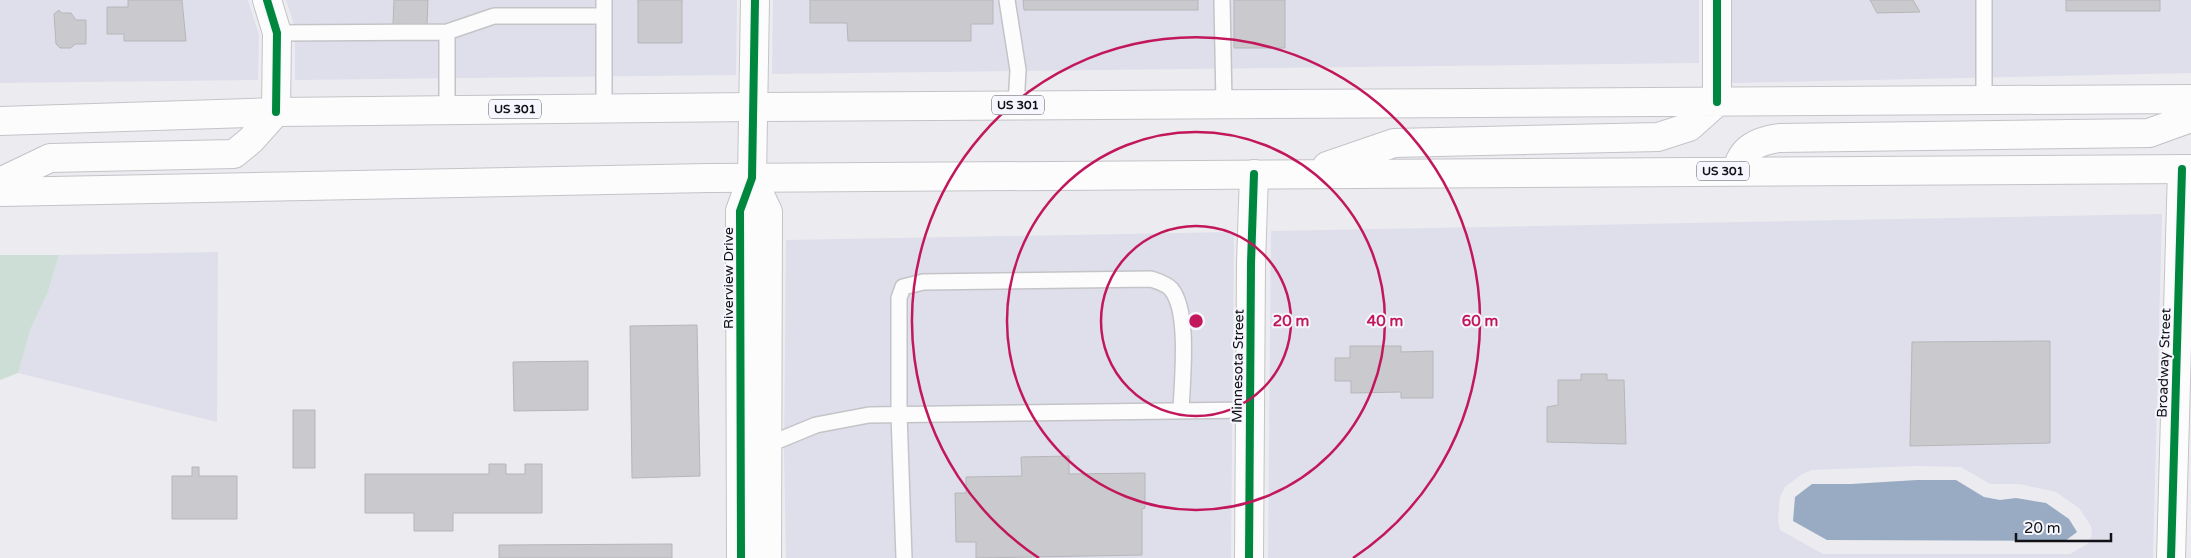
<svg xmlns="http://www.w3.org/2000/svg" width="2191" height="558" viewBox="0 0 2191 558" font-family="'Varela Round',sans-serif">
<rect width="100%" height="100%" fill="#ebebf0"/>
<path fill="#dfdfeb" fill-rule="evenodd" d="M0 0H248L259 35 258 80 0 83Z
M286 0H737L736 75 295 80V28Z
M773 0H1699V63L772 74Z
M1728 0H2191V73L1728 83Z
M2162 214 2153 558H1268L1271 231ZM1918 466 1961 467 1990 484H2019L2056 492 2079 508 2091 526 2092 535 2087 544 2070 554H1823L1780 530 1778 520 1780 497 1785 487 1802 474 1812 470Z
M1234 232 1231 558H786L784 453 786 240Z
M218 252 217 422 18 373 31 328 48 292 59 255Z"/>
<path fill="#cdded6" d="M0 255H59L48 292 31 328 18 373 0 380Z"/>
<path fill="#98abc3" d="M1917 480H1956L1984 497 2000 500 2016 498 2046 503 2069 519 2077 532 2065 541 1827 540 1793 521 1795 497 1812 484H1851Z"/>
<path fill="#cacace" stroke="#b6b6ba" d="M128 0H182L186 41H124V34H107V7H128Z
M394 0H428L427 25 393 24Z
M638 0H682V43H638Z
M810 0H993V24H971V41H848L847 23H810Z
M1023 0H1198V10H1024Z
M1234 0H1285V48H1234Z
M1870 0H1913L1920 12 1877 13Z
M2066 0H2160V11H2066Z
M59 10 61 13H71L76 20H86V44H75L71 48H60L56 44 54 14Z
M697 325 700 476 632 478 630 326Z
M2050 341V443L1910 446 1912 342Z
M1350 346H1401V352L1433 351V398H1401V392L1351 393V381H1335V358H1350Z
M588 361V410L514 411 513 362Z
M1581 374H1607V380H1624L1626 444 1547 442V407L1558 405V380H1581Z
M293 410H315V468H293Z
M1069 456V474L1145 473V508L1142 509V555L976 558V542H956L955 493H966V477L1022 476 1021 457Z
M489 464H506V474H525V464H542V513H453V531H414V513H365V474H489Z
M192 467H199V476H237V519H172V476H192Z
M672 544V558H499V545Z"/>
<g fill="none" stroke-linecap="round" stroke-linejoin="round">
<g stroke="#c4c4c8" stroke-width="18">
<path id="lane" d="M604 0V109
M1007 0 1018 70 1016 105
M1222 0 1224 104
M1984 0V100
M447 32V110
M277 33 447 32 494 16H604
M765 446 816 425 869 415 1250 410
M904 558 899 414V298L903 287 923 282 1151 279C1157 281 1167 284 1171 289 1190 311 1182 381 1181 411"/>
</g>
<g stroke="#c4c4c8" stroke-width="30">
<path id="street" d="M267 0 277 33 276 112
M1717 0V102
M1249 558 1251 263 1254 174
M2171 558 2182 169"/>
</g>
<g stroke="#c4c4c8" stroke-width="30">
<path id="secondary" d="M752 178 768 212 767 558
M741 558 740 211 752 178 755 0"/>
</g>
<g stroke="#c4c4c8" stroke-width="30">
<path id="primary" d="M0 121 276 112 753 107 2191 99
M1327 166 1394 143 1658 137 1689 127 1717 102
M1737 171C1741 148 1758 141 1779 138L2149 133 2191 118
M0 182 50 158 234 154 251 140 276 112
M0 192 708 178 2191 169"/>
</g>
<use href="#lane" stroke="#fcfcfd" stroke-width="15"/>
<use href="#street" stroke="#fcfcfd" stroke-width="28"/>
<use href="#secondary" stroke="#fcfcfd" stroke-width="28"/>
<use href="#primary" stroke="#fcfcfd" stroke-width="28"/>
<g stroke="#f6f6fe" stroke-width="11">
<path id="cycleway" d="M267 0 277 33 276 112
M1717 0V102
M741 558 740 211 752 178 755 0
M1249 558 1251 263 1254 174
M2171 558 2182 169"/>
</g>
<use href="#cycleway" stroke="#00873e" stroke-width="8"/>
</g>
<g fill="none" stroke="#c2185b" stroke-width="2.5">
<circle cx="1196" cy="321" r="95"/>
<circle cx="1196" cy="321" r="189"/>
<path d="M1039 558A284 284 0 1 1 1353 558"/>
</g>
<g text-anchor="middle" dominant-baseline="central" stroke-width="4" stroke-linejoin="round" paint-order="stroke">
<g fill="#f6f6fe" stroke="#57565c" stroke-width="1">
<rect x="992" y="95.5" width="52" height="19" rx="4"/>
<rect x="489" y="99.5" width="52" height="19" rx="4"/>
<rect x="1697" y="161.5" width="52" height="19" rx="4"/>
</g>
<g font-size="12" font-weight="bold" fill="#131216">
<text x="1018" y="105">US 301</text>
<text x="515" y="109">US 301</text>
<text x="1723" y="171">US 301</text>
</g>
<g font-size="14" fill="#131216" stroke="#f6f6fe">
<text transform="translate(728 278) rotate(-90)">Riverview Drive</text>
<text transform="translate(2164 363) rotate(-88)">Broadway Street</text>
<text transform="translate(1238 366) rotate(-89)">Minnesota Street</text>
</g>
</g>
<circle cx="1196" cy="321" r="8" fill="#c2185b" stroke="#f6f6fe" stroke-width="2.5"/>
<g font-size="15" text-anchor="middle" font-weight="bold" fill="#c2185b" stroke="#f6f6fe" stroke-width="4" stroke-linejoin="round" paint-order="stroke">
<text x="1291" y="326">20 m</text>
<text x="1385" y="326">40 m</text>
<text x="1480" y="326">60 m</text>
</g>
<path d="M2016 533v8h95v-8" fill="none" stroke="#131216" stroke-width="2.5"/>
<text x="2024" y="533" font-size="15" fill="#131216" stroke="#f6f6fe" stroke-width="4" paint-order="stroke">20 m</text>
</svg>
